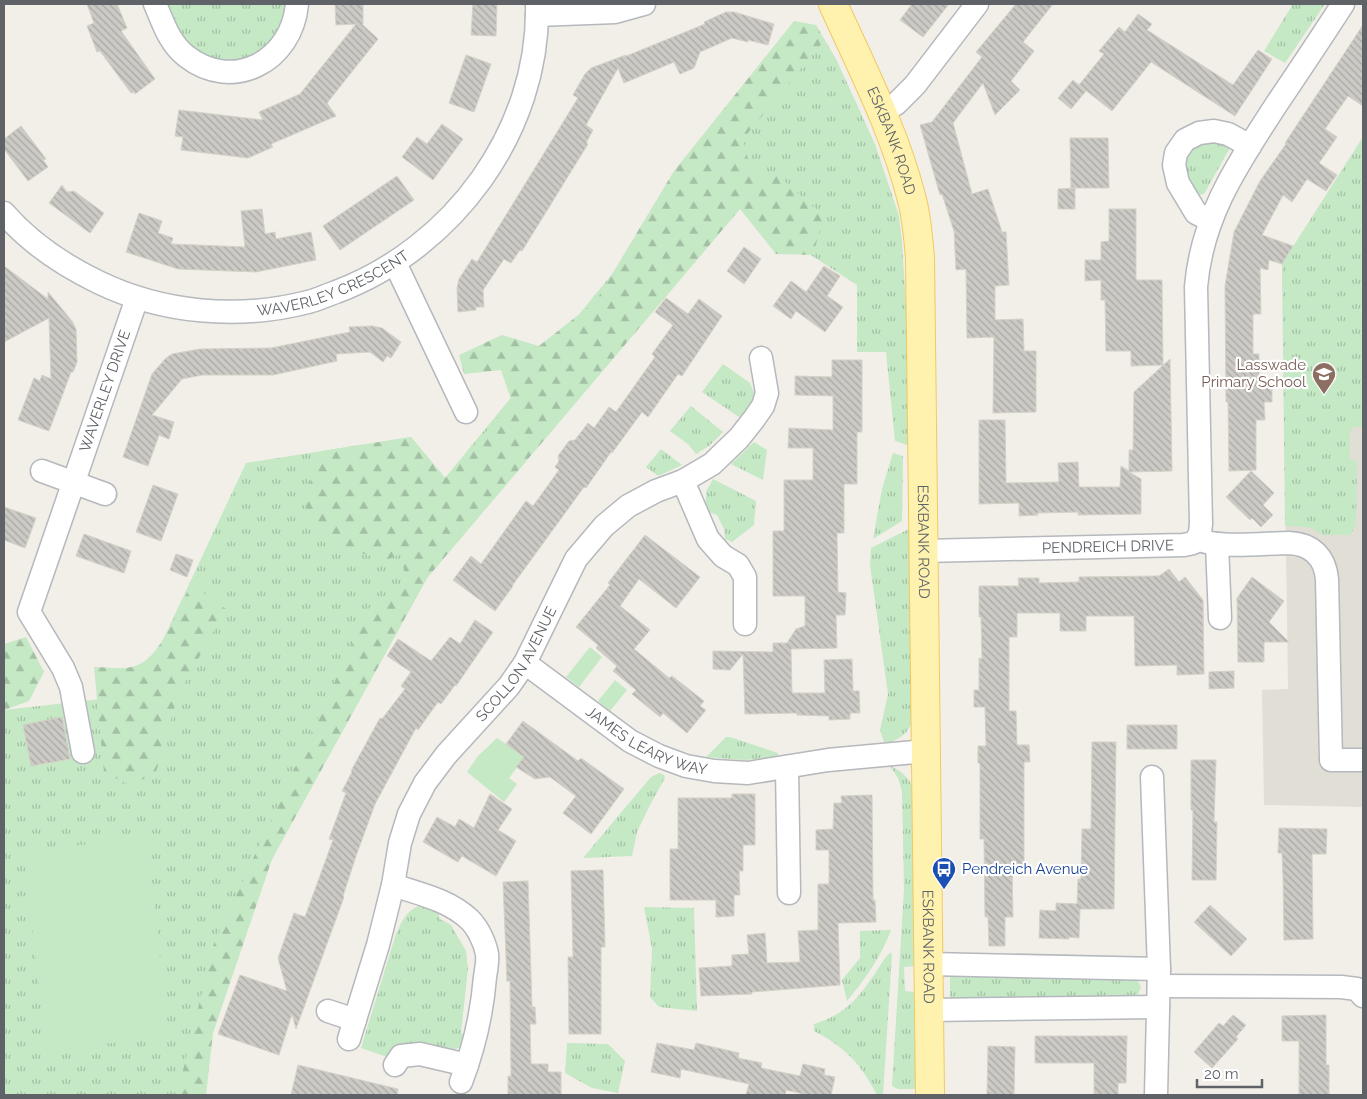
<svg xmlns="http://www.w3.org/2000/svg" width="1367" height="1099" viewBox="0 0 1367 1099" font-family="Raleway,sans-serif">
<defs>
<pattern id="grass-tufts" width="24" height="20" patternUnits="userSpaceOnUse" patternTransform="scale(1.25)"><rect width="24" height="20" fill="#c5e8c5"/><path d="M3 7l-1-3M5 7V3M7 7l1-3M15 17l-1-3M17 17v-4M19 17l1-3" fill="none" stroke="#a3c0a4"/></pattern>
<pattern id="forest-firs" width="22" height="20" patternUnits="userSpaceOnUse" patternTransform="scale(1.25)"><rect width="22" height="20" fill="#c5e8c5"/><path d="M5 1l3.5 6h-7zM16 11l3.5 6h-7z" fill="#a3c0a4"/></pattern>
<pattern id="building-back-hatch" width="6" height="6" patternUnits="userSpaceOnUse" patternTransform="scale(1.25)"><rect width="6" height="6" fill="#cccac5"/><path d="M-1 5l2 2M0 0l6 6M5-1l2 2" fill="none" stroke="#a9a8a4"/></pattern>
</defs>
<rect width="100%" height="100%" fill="#f1efe8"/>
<path fill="#e1ded6" d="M1363 137V807L1264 805 1262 690 1288 689 1282 264Z"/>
<path fill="url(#grass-tufts)" d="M165 4H288L281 30 264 50 240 61 227 62 202 55 182 38Z
M1293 4H1325L1285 63 1264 51Z
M816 25 836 59 875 144 899 216 902 241 910 371V446L895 441 886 352H857V285L740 209 427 578 272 859 197 1076 193 1095H4V710L137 695 246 463 411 437 445 478Z
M1363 137V427H1353L1350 432V459L1357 461 1356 525 1350 535H1322L1313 529 1306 527 1285 526 1282 264Z
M1200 141 1227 143 1230 148 1204 194 1198 195 1192 192C1185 169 1178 157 1200 141Z
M723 364 750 383 755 395 752 410 739 417 702 392Z
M691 406 723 432 709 446 696 454 688 444 670 431Z
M754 442 767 450 763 480 731 464Z
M661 449 682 465 658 476 646 467Z
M893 453 903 456 902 521 873 539 882 489Z
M713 479 756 501 754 525 732 542 725 539 724 529 717 515 706 511V492Z
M911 528 914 711C911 733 904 736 885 745L880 730 888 694 870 565 871 548Z
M726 737H730L778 753V757L744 760 706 757Z
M890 766C902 771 908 777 914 789L915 966 904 967 905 991 915 992 918 1089H898L892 1086 904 889 902 791 898 778Z
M659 773 664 775 665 778 650 805 637 832 632 856 583 858 651 777Z
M423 905 436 907 440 919 451 925 466 951 468 969 461 1033 469 1037C456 1063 431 1040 411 1044 401 1046 394 1051 387 1057L361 1048 395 937C402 921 406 909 423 905Z
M644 907 694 908 697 1011 659 1007 650 997 652 949Z
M891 930C881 957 865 979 847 1001L842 980 860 958V931Z
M890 953 892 954 883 1095H877C861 1064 845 1047 814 1031V1024C845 1014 856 1001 874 975 879 968 884 958 890 953Z
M1129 976 1138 981 1141 987 1138 994 1132 999 950 1000V977Z
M567 1043 608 1044 625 1061 618 1093 592 1088 565 1073Z"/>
<path fill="url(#forest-firs)" d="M794 21 816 25 822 43 743 139 751 171 778 176 824 216 813 255 776 254 740 209 427 578 272 859 213 1033 206 1095H177L214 943 369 608 405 581 402 553 387 560 326 544 303 502 322 451 411 437 445 478 512 402 501 370 464 374 459 355 502 335 539 346 596 301 674 171Z
M191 584 226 609 178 695 156 772 131 786 104 772 94 667C108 667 127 671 140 664 161 655 181 604 191 584Z
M26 637 44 672 29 701 4 710V644Z"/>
<path fill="#c5e8c5" d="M590 647 602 657 579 687 566 677Z
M615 680 627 690 610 711 598 701Z
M497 738 525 757 509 778 517 784 504 802 467 772 478 756Z
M146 837 169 1036 47 1051 23 852Z"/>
<path fill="url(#building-back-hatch)" stroke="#d6d1c6" d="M87 4H117L127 28 121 31 155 79 135 94 134 92 131 93 100 51 97 52 87 26 94 23Z
M335 4H363V24H362L378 39 327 103 336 116 271 144 273 147 248 158 181 150 183 137 175 136 179 110 263 120 259 112 300 94 356 24 336 25Z
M473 4H497L496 36 471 35Z
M912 4H949L923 37 900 20Z
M1016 4H1053L1023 42 1034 51 1011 81 1020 90 995 115 983 83 953 123 972 194 988 189 1002 232H1006L1009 285 995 286V320L1023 319 1024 351H1036V412L993 413 994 337 967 338 966 269 956 270 954 231 942 194 940 195 920 125 932 122 982 57 976 52Z
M726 12H734L774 24 768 45 748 40V42L732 38 700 52 694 68 680 74 674 62 624 83 618 68 586 125 593 130 586 143 588 144 522 251 520 250 511 263 504 259 483 290 484 307H476V310L458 312 457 288 459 279 472 259 477 262 527 181 578 98 573 95 585 74 591 68 626 55 624 57 705 24 704 22Z
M1138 14 1152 24 1147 30 1233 85 1258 50 1272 59 1235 116 1151 62 1112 111 1079 85 1104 54 1099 51 1119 27 1125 32Z
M1363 25V106L1348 96 1325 129 1337 137 1319 163 1337 175 1326 191 1307 179 1292 202 1283 195 1262 235 1293 246 1282 264 1269 260 1268 270 1260 268 1261 314H1253V354H1259V386H1272V402H1264L1265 420H1256V470L1229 471 1228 402H1226L1225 286 1234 232 1260 181 1286 144 1285 143Z
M466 55 491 64 474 112 449 103Z
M1073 80 1086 91 1071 109 1058 98Z
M442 124 463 139 433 180 402 157 417 137 427 144Z
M21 126 46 159 43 160 48 167 28 181 4 149V139Z
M1070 138H1108L1109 188H1075V209H1058V189L1075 188H1071Z
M397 176 414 200 340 250 323 226Z
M62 185 67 192 74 191 104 213 90 233 49 203Z
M262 209 265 234 275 232 276 239 311 232 316 260 256 272 178 269 126 252 139 213 162 221 158 233 173 238 171 244 245 247 241 211Z
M1109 209H1136V280H1162L1163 365 1131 366V351H1106L1105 300H1101V280L1085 281V260H1101V242L1109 241Z
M744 247 761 259 744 284 727 271Z
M4 266 48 299V292L72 321 76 329 77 362 73 372H71L49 431 18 420 34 378 40 381 42 375 51 379 49 318 4 342Z
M824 266 840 276 827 296 843 307 825 332 796 311 791 319 773 306 791 281 806 292Z
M666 298 688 314 699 299 722 316 682 376 678 374 648 417 642 412 612 453 611 452 586 488 584 487 512 586H513L495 611 453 580 471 556 481 564 526 501 533 506 559 470 555 467 559 461 558 456 569 441 575 440 588 423 594 428 609 407 616 412 655 357 652 354 673 325 655 312Z
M372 326 382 328 401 342 391 358 387 356 383 362 370 352 336 354 337 361 273 375H202L182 379 152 415 174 422 169 439 159 435 148 466 123 457 152 374 166 358 172 354 200 349 271 348 350 332 349 327Z
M1170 359 1172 471 1129 472 1141 479V514L1078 515V512L1037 513 1038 515 1019 516V503L979 504V420H1005L1006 483 1059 482 1058 463 1078 462 1079 487H1120L1121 466 1129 471V450H1133L1134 392Z
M832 360H862V432H857V484H844V533H837L838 592 846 593 845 615H836L837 648 791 649 792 693H825L824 660 852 659 853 691H859L860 713H850V719L829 720V716L797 715V713L745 714 743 654 730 670 713 669V651L773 652V643H787L796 629 805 626V596H773V531H784V480H813V448H788L789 428 833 430V396L795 395V376L832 377Z
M1251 471 1274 493 1263 505 1273 515 1261 527 1252 518 1250 520 1226 497Z
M153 485 178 494 161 541 136 532Z
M4 507 36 518 25 548 4 540Z
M84 534 131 551 124 573 76 556Z
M645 535 700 577 676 608 639 579 620 606 650 630 634 649 669 678 672 676 704 701 700 706 706 710 687 733 663 713 660 717 632 694 636 690 613 671 617 666 596 648 598 645 576 627 610 585 608 583Z
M176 554 193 560 187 577 170 570Z
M1169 569 1179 582 1185 577 1203 600 1204 674 1177 675V665L1135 666 1134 616H1086V631H1060V613H1017V637H1009V711H1016L1017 745H1029L1030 762H1024V867H1012L1013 917H1005V946H989L988 917H985L984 839H980V763H978V746H986L985 707H974V690H979V658L982 659 981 617H979V586H1019L1018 578H1039V583L1079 582V577L1159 576Z
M1252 577 1284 601 1269 622 1289 642H1264V662H1238L1237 598Z
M475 620 493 632 456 686 455 685 441 704 438 702 418 730 416 728 375 804 356 856 343 896 344 897 296 1029 292 1014 279 1055 218 1034 240 975 287 991 278 958 294 913 305 917 333 840 329 839 346 793 342 791 352 772 351 771 380 718 382 719 405 689 401 686 411 672 387 656 398 639 431 661 450 637 460 644Z
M1234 671V688L1209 689V672Z
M62 717 70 759 31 766 23 725Z
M523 721 578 761 581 758 624 789 591 834 563 813 576 796 550 777 535 779 516 767 524 757 506 744Z
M1127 725H1177V749H1127Z
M1092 742H1116L1114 909H1080L1079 938 1069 937V939L1039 938 1040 910 1056 911V903L1077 904 1078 879H1081L1082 829H1091Z
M1191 760H1216L1214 822H1217L1216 880H1192L1193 810H1191Z
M490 794 512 809 498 830 516 841 496 876 462 856 458 862 423 842 437 817 455 827 459 819 474 828Z
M732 794H755V845H743V871H739L740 895H734V916L716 917V900H670V849H678V798H732Z
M872 795 873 900H875L876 922 838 923 840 985 752 992V994L701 996 699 968 732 966V955L749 954 747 935 765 933 767 963 800 962 798 931 818 930V884H829V850H816V830L833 829 834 803H842L841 796Z
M1279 828 1327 829 1326 854H1312L1313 939 1284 940 1283 877 1282 853H1278Z
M603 870 605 947H601V1034H569L568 957H573L571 871Z
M528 881 532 1007H535L536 1024H530L531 1064H548V1072H561V1095H508V1076H511L510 981H507L503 882Z
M1210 905 1247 939 1231 956 1194 922Z
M1233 1015 1246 1025 1236 1037 1238 1039 1212 1068 1194 1052 1219 1023 1223 1026Z
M1326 1015V1065H1329V1095H1299V1041H1282V1016Z
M1035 1036H1127L1126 1083H1118V1095H1094V1063H1035Z
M657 1043 694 1050 696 1043 739 1053 738 1058 762 1063 761 1068 800 1076 803 1064 825 1069 824 1075 835 1077 831 1095H808L786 1090 785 1095H746L749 1084 681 1069 680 1078 651 1072Z
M988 1046 1015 1047 1014 1095H987Z
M298 1065 398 1089 397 1095H291Z"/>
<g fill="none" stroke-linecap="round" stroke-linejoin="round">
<g stroke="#b5b8bc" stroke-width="25">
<g id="minor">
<path d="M155 4C163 22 169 43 186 56 233 93 292 61 297 4"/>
<path d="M537 15 615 12 644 4"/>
<path d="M881 111 896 104 915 85 977 4"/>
<path id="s1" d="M4 213C29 242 63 265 98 282 162 313 238 320 308 302 317 300 327 295 336 292 453 248 540 131 537 4"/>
<path d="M1210 220 1196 213 1178 183 1174 165 1176 153 1185 140 1199 133 1214 131 1228 134 1250 146"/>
<path d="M395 263 466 412"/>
<path d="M42 471 105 494"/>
<path d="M683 481 708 539 723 556 738 565 745 577V624"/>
<path d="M1197 539 1200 533 1201 524 1196 287C1202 215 1238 164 1276 105 1299 71 1321 38 1343 4"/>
<path d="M1217 544 1220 618"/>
<path id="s2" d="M924 551 1184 545 1193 543 1197 539C1217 549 1266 543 1289 543 1312 544 1325 557 1327 579L1331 760H1363"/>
<path id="s3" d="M525 663 630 741 659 756 686 766 714 771 748 773 828 760 926 751"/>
<path id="s4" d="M83 752 71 687 63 668 29 612 137 298"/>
<path d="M787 767 789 893"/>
<path d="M1152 777 1159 969 1156 1095"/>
<path d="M393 885C420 894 449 900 470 920 478 928 485 943 487 954 488 961 486 970 485 977 482 1014 474 1048 461 1082"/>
<path d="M930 964 1159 969"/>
<path d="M1159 986 1341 987 1357 989 1363 996"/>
<path d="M930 1010 1158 1007"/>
<path d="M328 1011 355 1020"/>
<path id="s5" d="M349 1039 378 945 393 885 400 843 409 814 425 783 446 755 509 686 525 663 576 559 604 526 628 506 656 491 683 481 712 464 739 438 754 419 763 406 767 393 761 358"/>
<path d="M395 1065 401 1056 420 1054 467 1065"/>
</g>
</g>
<g stroke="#f2c960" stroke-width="30">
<g id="major">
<path id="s6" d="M833 4C862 68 895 132 912 200 917 218 918 238 920 257L930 1095"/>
</g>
</g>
<use href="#minor" stroke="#fff" stroke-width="22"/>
<use href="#major" stroke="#fff2af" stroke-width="28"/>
</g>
<defs>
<g id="school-pin" transform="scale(1.25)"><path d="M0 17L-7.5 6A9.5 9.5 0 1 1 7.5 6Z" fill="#8d6e63" stroke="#fff"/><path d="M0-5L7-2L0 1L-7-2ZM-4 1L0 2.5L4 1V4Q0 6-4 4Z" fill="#fff"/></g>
<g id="bus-pin" transform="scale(1.25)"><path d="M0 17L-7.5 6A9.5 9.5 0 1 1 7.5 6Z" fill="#1a4fb4" stroke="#fff"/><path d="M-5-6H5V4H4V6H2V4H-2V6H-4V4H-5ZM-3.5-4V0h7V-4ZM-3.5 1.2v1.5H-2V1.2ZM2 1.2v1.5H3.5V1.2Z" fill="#fff"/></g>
</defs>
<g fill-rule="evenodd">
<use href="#school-pin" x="1324" y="374"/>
<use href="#bus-pin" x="944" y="869"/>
</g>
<g text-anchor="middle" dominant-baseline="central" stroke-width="4.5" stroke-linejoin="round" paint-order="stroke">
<g font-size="15" fill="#5f6368" stroke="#fff">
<text stroke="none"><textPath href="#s6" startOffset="149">ESKBANK ROAD</textPath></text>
<text stroke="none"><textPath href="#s1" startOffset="362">WAVERLEY CRESCENT</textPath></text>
<text stroke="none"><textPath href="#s4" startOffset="386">WAVERLEY DRIVE</textPath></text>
<text stroke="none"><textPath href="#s6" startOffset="554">ESKBANK ROAD</textPath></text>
<text stroke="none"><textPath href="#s2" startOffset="184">PENDREICH DRIVE</textPath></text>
<text stroke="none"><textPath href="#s5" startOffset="419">SCOLLON AVENUE</textPath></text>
<text stroke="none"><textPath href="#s3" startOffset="146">JAMES LEARY WAY</textPath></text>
<text stroke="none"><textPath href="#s6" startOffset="959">ESKBANK ROAD</textPath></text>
</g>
<g font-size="15" fill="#785e54" stroke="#fff" text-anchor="end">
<text x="1306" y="365">Lasswade<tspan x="1306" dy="17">Primary School</tspan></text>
</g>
<g font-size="15" fill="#164399" stroke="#fff" text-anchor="start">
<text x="962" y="869">Pendreich Avenue</text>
</g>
</g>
<rect width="1367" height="1099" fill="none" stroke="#5f6368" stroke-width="10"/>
<path d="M1197 1079v8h65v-8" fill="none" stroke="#5f6368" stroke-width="2.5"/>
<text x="1204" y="1079" font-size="15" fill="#5f6368" stroke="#ffffff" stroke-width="4" paint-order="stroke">20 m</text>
</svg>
